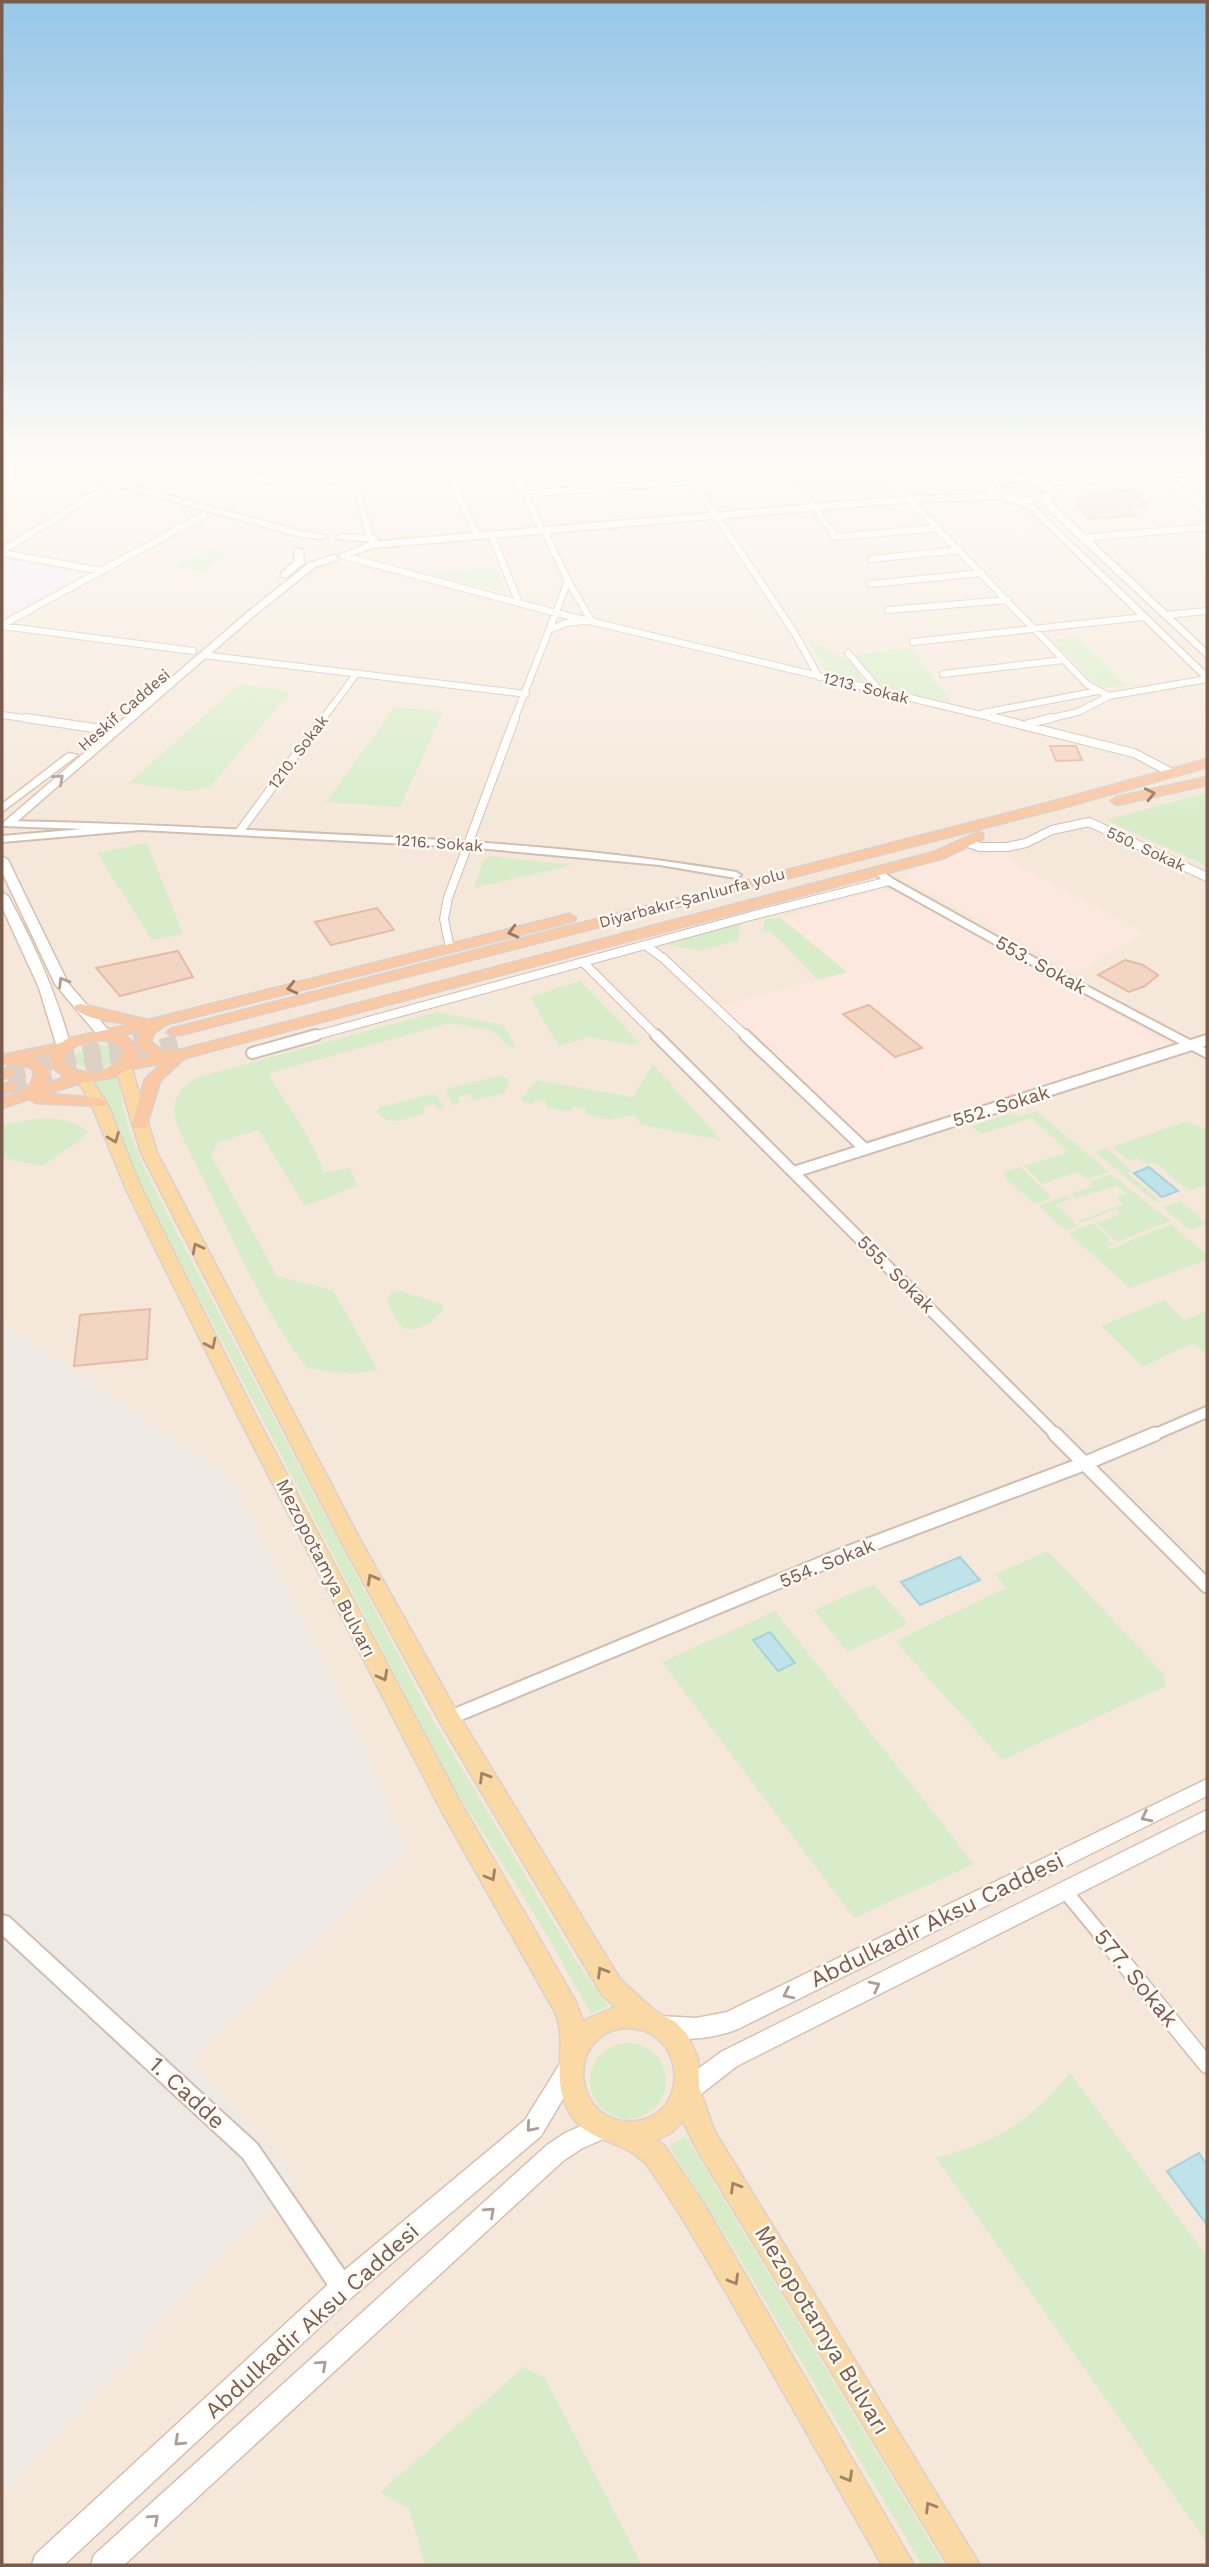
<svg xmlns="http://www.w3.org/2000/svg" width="1209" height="2567" viewBox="0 0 1209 2567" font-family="'Work Sans',sans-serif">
<rect width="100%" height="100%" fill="#fdf6ec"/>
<path fill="#f5e8da" d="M2 467H1207V2565H2Z"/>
<path fill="#fde8e0" d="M971 850 983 857 1000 851 1026 870 1129 924 1143 934 1076 973 909 881 906 867Z
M883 889 895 890 1170 1045 863 1140 721 1006 846 972 781 918Z"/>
<path fill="#efe9e4" d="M2 1324 92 1381 231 1479 299 1612 364 1745 408 1852 198 2054 197 2065 302 2182 231 2246 2 2497Z"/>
<path fill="#f3e8fa" d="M232 467H345L348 474 284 480Z
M2 558 82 574 2 617Z"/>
<path fill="#d8ecc9" d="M877 471 893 489 805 497 789 479Z
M1017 479 1036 483 1041 491C1027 498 1008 497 996 487L998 482Z
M208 549 227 554 206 572 175 567Z
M495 567 507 593 427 573Z
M1079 637 1127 687 1100 688 1053 640Z
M807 638 850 661 865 682 826 672Z
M911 648 951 702C914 694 872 695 857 654Z
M240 684 290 692 210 787 189 791 129 783Z
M395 707 443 712 400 807 326 802Z
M1207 793V866L1106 820Z
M147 843 183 934 152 940 97 853Z
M490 856 573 865 474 888 484 859Z
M781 918 847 972 818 980 770 931 763 932 765 919Z
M740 924 739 940 700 951 665 944Z
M580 981 639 1042 631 1045 589 1037 559 1046 530 997Z
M437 1012 503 1025 517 1048 509 1047 492 1030 450 1023 270 1073V1077C289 1109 312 1138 324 1172L350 1168 357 1186 305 1206 258 1130 219 1142 211 1155 277 1276 333 1290 378 1370 351 1374 307 1368C265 1315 231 1235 201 1174 194 1160 174 1124 174 1110 175 1094 185 1084 198 1077Z
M90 1045H104L114 1049 117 1057C107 1070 87 1073 74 1062L75 1055Z
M653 1064 721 1140 642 1125 633 1115 610 1120 585 1114 586 1109 574 1106 569 1112 547 1108 545 1101 536 1100 532 1104 520 1100 537 1080 633 1097Z
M121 1075C115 1123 158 1194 179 1237L430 1715 577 1962 608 2006 591 2014 540 1923 453 1786 157 1216 131 1165 110 1107 94 1082Z
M498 1076 508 1079 509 1084 503 1094 473 1100 468 1094 457 1098 460 1104 453 1105 446 1093 449 1088Z
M431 1094 436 1095 445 1108 439 1109 434 1104 423 1107 425 1113C410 1118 388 1128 377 1112L380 1107Z
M1036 1111 1109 1172 1086 1179 1077 1172 1042 1184 1024 1166 1068 1152 1032 1118 981 1134 971 1126 1013 1113 1018 1117Z
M41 1118C59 1118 72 1121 88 1131L82 1139 42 1166 2 1158V1125Z
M1186 1121 1207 1130V1185L1190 1191 1155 1163 1147 1165 1137 1158 1129 1161 1112 1147Z
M1106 1148 1132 1171 1128 1173 1161 1202 1157 1203 1095 1152Z
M1020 1167 1052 1198 1035 1204 1005 1178 1004 1172Z
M1111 1174 1170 1221 1117 1242 1096 1223 1120 1214 1116 1209 1082 1223 1079 1221 1124 1204 1116 1197 1126 1194 1117 1186 1075 1198 1071 1194 1093 1186 1089 1182Z
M1067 1195 1070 1199 1056 1205 1078 1226 1066 1231 1039 1206Z
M1181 1201 1207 1224 1189 1230 1163 1207Z
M1093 1223 1110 1238 1107 1240 1113 1244 1107 1246 1110 1249 1171 1224 1207 1255V1260L1130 1288 1068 1233Z
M400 1291 442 1304 443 1310C435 1320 414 1337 400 1325 394 1320 390 1307 387 1300L392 1292Z
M1164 1300 1184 1320 1207 1311V1355L1193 1343 1143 1367 1101 1326Z
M1048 1551 1163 1673 1166 1686 1002 1760 895 1641 1006 1588 995 1574Z
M874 1584 908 1624 847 1652 814 1610Z
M775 1611 974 1864 854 1918 662 1662Z
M590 2081a38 38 0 1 1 76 0a38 38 0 1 1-76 0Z
M1070 2073 1207 2256V2543L936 2158C996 2142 1030 2122 1070 2073Z
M686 2136 944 2565H922L737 2254 669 2146Z
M524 2367 545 2378 642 2565H425L409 2509 380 2492Z"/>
<path fill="#bfe3e8" stroke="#a5d3da" stroke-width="2" d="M1149 1167 1178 1191 1162 1197 1134 1173Z
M960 1557 980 1580 920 1605 901 1582Z
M770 1632 795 1663 778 1671 753 1640Z
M1199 2153 1207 2165V2225L1167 2171Z"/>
<path fill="#f3d5c3" stroke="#e6bba3" stroke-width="2" d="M1131 490 1146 505 1127 507 1136 516 1090 519 1078 506 1081 499 1090 495Z
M1050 746H1076L1082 760 1056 761Z
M377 908 394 930 331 945 315 922Z
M178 951 193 977 120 996 96 968Z
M1125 960 1143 965 1158 975 1145 986 1129 992 1098 975Z
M869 1005 922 1048 895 1057 843 1014Z
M150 1309 147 1359 74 1366 80 1315Z"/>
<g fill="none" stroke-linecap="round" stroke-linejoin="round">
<path stroke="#dcd0c4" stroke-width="17" stroke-dasharray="17 9" stroke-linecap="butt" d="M8 1073 141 1040
M10 1087 182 1042"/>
<g stroke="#d1beb0" stroke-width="8">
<path id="minor-far4" d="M215 467 288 484 461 467
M350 467 371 540
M512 467 540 526
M682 467 713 512
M878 467 1088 685 1109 696
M1155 467 1164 474
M446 469 475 531
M791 477 880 469
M1166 479 1207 511
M115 484 152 467
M525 494 691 481
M812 503 835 537 939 528
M716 515 794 632 819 677
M491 534 519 603
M1083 538 1207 527
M2 551 107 487
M2 553 102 571
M343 556 556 613 1002 720
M871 559 960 550
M870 584 982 573
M888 610 1008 600
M1165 615 1207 611
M2 625 204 515
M2 626 193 651
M549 630 566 623 591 620 568 581
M913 642 1144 617
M848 653 880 691
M203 655 526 694
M943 674 1064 660
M983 713 1098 691
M2 715 38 720
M322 720 357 673
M514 720 568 581 544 530
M1044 720 1078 712 1109 696 1207 679"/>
</g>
<g stroke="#d1beb0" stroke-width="10">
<path id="minor-far3" d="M26 718 101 729
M994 718 1134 753 1172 773
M1028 724 1051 718
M240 831 323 718
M965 842 980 847H1007L1026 843 1052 830 1089 822 1207 877
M645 945 663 958 747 1037
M450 948 444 919 448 898 515 718
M584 963 658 1037
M310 1037 747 917 889 881"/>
</g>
<g stroke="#d1beb0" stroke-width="14">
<path id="minor-far2" d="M656 1035 1057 1436
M745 1035 865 1149
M252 1053 316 1035
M794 1172 1207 1040
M1151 1436 1207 1412"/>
</g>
<g stroke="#d1beb0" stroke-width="17">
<path id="minor-far1" d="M1055 1434 1207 1586
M449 1718 845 1554 1086 1463 1155 1434
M1065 1891 1103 1937"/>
</g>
<g stroke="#d1beb0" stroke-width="19">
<path id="minor" d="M1101 1935 1207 2065"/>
</g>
<g stroke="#d1beb0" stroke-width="4">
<path id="tertiary" d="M8 821C121 823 234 829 346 835 477 841 607 850 736 872L741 875 736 878 660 865 466 847 141 830 2 842V836L83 829 4 826 3 824Z
M878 868 893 879 1062 973 1207 1049V1058L1054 977 885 883 873 871Z
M2 1915 9 1917 257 2144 351 2280 354 2288 351 2296 343 2299 335 2296 243 2158 2 1935Z"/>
</g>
<g stroke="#d6c0b0" stroke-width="3">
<path id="secondary" d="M28 467H42L67 476 63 479Z
M49 467H64L301 531 328 536 323 539 301 537Z
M1207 468V474L1054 485 1056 493 1051 497V502L1207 650V658L1043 505 1042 500 1031 503 1207 673V682L1027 507 999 499 911 502 372 548 350 556 345 553 370 542 911 496 990 494 985 489 990 479 1019 474 1062 480ZM1019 480 1047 487V492C1030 501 1009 499 994 488L996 483Z
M341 534 374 536 379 539 374 542 338 539 336 537Z
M295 548 303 550 304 563 287 577H281V573L294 562Z
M334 555 337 556V560L315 567 255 615 12 826H4V822L249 611 309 563Z
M68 753 78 755 2 812V804Z
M2 856 8 860 68 983 110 1032 112 1035 110 1038H100L55 984 2 872Z
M2 892 8 896C35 945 56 993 71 1047L69 1050 64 1051 57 1047 39 988 2 907Z
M1207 1779V1796L738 2029C713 2039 677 2043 652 2033L649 2026 652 2019 660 2016 696 2018 727 2012Z
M1207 1810V1829L737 2066 696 2098 688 2101 680 2098 677 2090 680 2082 721 2052Z
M569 2059 577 2062 580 2070 541 2136 352 2297 64 2565H32L35 2555 334 2279 525 2120 561 2062Z
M604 2116 612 2119 616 2127 612 2135 581 2149 563 2161 124 2565H91L94 2555 547 2145 565 2133Z"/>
</g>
<g stroke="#dad1cd" stroke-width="3">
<path id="primary" d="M123 1061 131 1066 157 1153 362 1543 457 1712 620 1979 654 2010 675 2022 687 2034 698 2058 699 2087 714 2130 980 2565H948L696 2148 683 2121 671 2133 656 2140 665 2146 704 2204 914 2565H882C839 2489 795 2412 751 2336 718 2279 687 2222 649 2168 630 2140 586 2144 569 2112 550 2077 568 2048 556 2014L441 1810 239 1418 125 1187 91 1103 75 1077 78 1074H88L107 1103 141 1187 257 1418 457 1796 576 2002 583 2021 615 2007 602 1995 441 1724 343 1545 141 1153 115 1066ZM623 2028C686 2025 693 2115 635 2121 574 2127 563 2037 623 2028Z"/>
</g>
<g stroke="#dad1cd" stroke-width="3">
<path id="trunk" d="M1207 759V767L1065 807 180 1035H170L167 1032 170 1029 1055 801Z
M1207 777V785L1117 805 1111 801 1117 797Z
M978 832 983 833V839L944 858 185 1058 160 1081 146 1128H134L132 1125 145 1079 162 1063 127 1070 115 1077 84 1082 46 1094 99 1098 105 1100 107 1103 105 1106 36 1103 29 1099 2 1108V1098L22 1092 32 1082 34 1071 29 1067 2 1063V1055L61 1043 67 1039 131 1024C113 1021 88 1021 74 1008L76 1005 81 1004 148 1020 569 914 576 918 574 921 167 1024 154 1033 151 1042 160 1049 176 1051 934 852ZM140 1031 135 1042 143 1052 151 1056 136 1059 139 1053 131 1040 123 1035ZM100 1040C111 1040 119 1042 123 1053 112 1075 85 1078 66 1064V1054L77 1045ZM50 1054V1066L66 1077 48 1083 50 1069 38 1060 31 1058Z
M8 1068 16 1073 13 1076 2 1079V1069Z
M10 1082 16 1084 18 1087 16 1090 2 1094V1084Z"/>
</g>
<use href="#minor-far4" stroke="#fff" stroke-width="6"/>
<use href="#minor-far3" stroke="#fff" stroke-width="8"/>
<use href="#minor-far2" stroke="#fff" stroke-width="10"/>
<use href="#minor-far1" stroke="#fff" stroke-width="13"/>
<use href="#minor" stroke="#fff" stroke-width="16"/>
<use href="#tertiary" fill="#fff" fill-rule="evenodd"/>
<use href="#secondary" fill="#fff" fill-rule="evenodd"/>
<use href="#primary" fill="#fbd9a5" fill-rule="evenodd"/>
<use href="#trunk" fill="#f9c8a4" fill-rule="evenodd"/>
</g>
<defs><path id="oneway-chevron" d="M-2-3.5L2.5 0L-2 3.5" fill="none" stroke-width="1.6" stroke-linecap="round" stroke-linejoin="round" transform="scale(1.75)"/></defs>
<g stroke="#af9d94">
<use href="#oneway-chevron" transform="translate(59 779) rotate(-41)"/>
<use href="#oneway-chevron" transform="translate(63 982) rotate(-121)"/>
<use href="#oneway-chevron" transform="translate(1146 1817) rotate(154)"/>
<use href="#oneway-chevron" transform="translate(875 1986) rotate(-27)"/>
<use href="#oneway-chevron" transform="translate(788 1994) rotate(154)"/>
<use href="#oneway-chevron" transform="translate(531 2127) rotate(131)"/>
<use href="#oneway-chevron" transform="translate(490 2212) rotate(-42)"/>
<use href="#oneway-chevron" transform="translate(322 2365) rotate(-42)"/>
<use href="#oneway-chevron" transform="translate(179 2441) rotate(137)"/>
<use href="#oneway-chevron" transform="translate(154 2519) rotate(-42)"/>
</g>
<g stroke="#9a7763">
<use href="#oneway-chevron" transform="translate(1150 794) rotate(-13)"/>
<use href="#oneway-chevron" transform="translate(513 932) rotate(166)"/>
<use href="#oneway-chevron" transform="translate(292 988) rotate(166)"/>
</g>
<g stroke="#a18267">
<use href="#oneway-chevron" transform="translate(114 1138) rotate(68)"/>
<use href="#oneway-chevron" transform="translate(197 1248) rotate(-118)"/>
<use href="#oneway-chevron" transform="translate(211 1344) rotate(64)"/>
<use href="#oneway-chevron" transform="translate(372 1579) rotate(-119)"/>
<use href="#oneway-chevron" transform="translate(383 1676) rotate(62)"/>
<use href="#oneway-chevron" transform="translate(484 1777) rotate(-121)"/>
<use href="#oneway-chevron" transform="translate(491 1876) rotate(60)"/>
<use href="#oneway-chevron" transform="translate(602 1972) rotate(-121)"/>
<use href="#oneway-chevron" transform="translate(735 2187) rotate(-121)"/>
<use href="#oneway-chevron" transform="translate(734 2280) rotate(60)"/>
<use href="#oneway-chevron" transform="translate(848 2477) rotate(60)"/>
<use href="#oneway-chevron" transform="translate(930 2507) rotate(-121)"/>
</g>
<linearGradient id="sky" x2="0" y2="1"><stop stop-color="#97c7e8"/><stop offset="0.56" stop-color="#fefbf6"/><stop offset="1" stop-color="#fefbf6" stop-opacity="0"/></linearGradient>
<rect width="1209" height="827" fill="url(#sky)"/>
<g text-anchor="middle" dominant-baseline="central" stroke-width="5" stroke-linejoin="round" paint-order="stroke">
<g font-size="16" fill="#7a5c4d" stroke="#fffaf3">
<text transform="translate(866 688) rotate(14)">1213. Sokak</text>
<text transform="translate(124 710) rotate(-41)">Heskif Caddesi</text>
<text transform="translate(298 752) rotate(-53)">1210. Sokak</text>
<text transform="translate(439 843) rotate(4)">1216. Sokak</text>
<text transform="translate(1146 849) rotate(25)">550. Sokak</text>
<text transform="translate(692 898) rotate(-15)">Diyarbakır-Şanlıurfa yolu</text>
</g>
<g font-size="19" fill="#7a5c4d" stroke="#fffaf3">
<text transform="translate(1041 965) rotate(29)">553. Sokak</text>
<text transform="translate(1001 1106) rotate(-17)">552. Sokak</text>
<text transform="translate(896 1274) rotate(45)">555. Sokak</text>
<text transform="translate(827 1563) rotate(-22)">554. Sokak</text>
<text transform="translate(326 1568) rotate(63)">Mezopotamya Bulvarı</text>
</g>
<g font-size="23" fill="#7a5c4d" stroke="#fffaf3">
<text transform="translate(937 1920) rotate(-26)">Abdulkadir Aksu Caddesi</text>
<text transform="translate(1136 1978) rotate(51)">577. Sokak</text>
<text transform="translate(187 2093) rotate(43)">1. Cadde</text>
<text transform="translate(312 2321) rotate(-42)">Abdulkadir Aksu Caddesi</text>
<text transform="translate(822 2330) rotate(59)">Mezopotamya Bulvarı</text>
</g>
</g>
<rect width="1209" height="2567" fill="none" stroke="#7a5c4d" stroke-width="7"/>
</svg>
